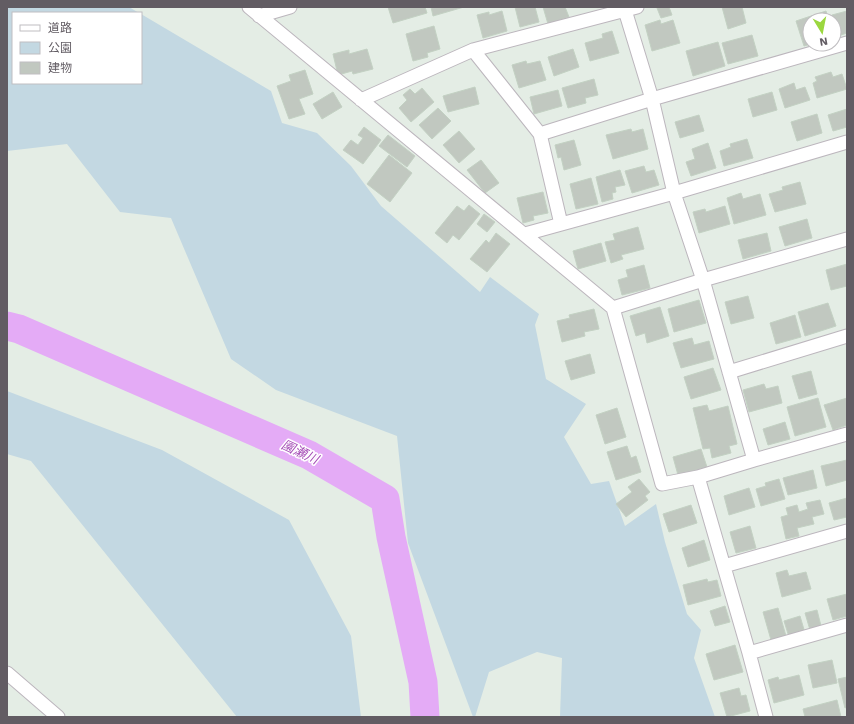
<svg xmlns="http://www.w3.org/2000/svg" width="854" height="724" viewBox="0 0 854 724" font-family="'Work Sans','Noto Sans JP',sans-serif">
<rect width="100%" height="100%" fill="#e4ede5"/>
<path fill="#c3d8e2" d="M7 7H129L139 13H13V83H141V14L271 91 282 123 317 133 351 166 381 206 480 292 490 277 539 314 535 325 546 379 586 404 564 437 591 484 609 481 625 526 656 504 665 542 687 614 701 630 694 658 715 717H560L562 658 537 652 489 672 475 717H473L408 543 397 436 276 390 231 359 171 218 120 212 67 144 7 151Z
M7 391 162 450 289 520 351 636 361 717H237L31 461 7 454Z"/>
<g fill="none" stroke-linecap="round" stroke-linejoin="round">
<path stroke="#e4abf6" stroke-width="29" d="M7 326 19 329 309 455 385 499 391 537 423 682 425 717"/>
</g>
<path fill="#c1c8c0" stroke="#c3d1c3" d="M388 7H425L427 13 393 23Z
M431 7H464L433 16Z
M515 7H535L539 22 520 27Z
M543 7H565L569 17 548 24Z
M669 7 672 15 661 18 657 8Z
M722 7H742L746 23 728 29Z
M502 11 507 31 483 38 477 15 489 12V15Z
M826 11 829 20H810V44H811L804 46 796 21Z
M847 11V33L838 36 832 15Z
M660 20 661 24 673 20 680 43 652 51 645 25Z
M434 26 440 49 427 53 428 57 413 61 406 34Z
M612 31 619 53 590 61 585 43 603 38 602 34Z
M752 35 758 56 728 64 722 43Z
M718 42 725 66 693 76 686 51Z
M367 49 373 69 353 74 352 71 338 75 333 54 349 50V54Z
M573 49 579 67 554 76 548 57Z
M526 61 527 64 540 61 546 80 519 88 512 65Z
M305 70 313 94 299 99 305 114 289 119 277 86 291 81 289 75Z
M831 72 833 77 842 74 847 89 817 98 813 83 817 81 815 77Z
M594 79 598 95 585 98 586 103 568 108 562 88Z
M794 83 796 90 805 87 810 100 785 108 779 89Z
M475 87 479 104 448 112 443 96Z
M422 88 434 102 411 122 399 108 407 100 403 95 410 89 415 94Z
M558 90 562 106 534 114 530 97Z
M333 92 342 107 322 119 313 104Z
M772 92 777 110 753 117 748 99Z
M438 108 451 121 432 139 419 125Z
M847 109V127L833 131 828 115Z
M817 114 822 133 797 141 791 122Z
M699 115 704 131 680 138 675 122Z
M364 127 381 140 363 164 343 150 351 140 358 145 363 138 358 135Z
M631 129 632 132 643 129 648 149 613 159 606 135Z
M459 131 475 149 459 163 443 145Z
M388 135 415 156 407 167 379 146Z
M747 139 753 158 724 166 720 151 731 147 730 144Z
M574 140 581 165 564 170 561 157 558 158 555 145Z
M708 143 716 168 691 176 686 162 695 159 692 149Z
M389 155 412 173 390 202 367 184Z
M481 160 499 183 485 193 467 170Z
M644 166 646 172 654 170 659 185 632 193 625 171Z
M620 170 625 185 615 187 616 192 612 193 613 199 602 202 596 177Z
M591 178 598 204 576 209 570 184Z
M800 182 806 204 775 212 769 194 783 190 782 187Z
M543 192 548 213 533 216 534 220 523 223 517 198Z
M741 193 743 199 760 194 766 215 734 224 727 198Z
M469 205 480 214 459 240 453 235 447 243 435 233 457 206 464 211Z
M725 206 730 224 699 233 693 212 705 209 706 212Z
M484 214 495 222 487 232 477 224Z
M807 219 812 238 785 246 779 227Z
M638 227 644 249 621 255 623 259 611 263 605 242 615 240 613 234Z
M496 233 510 244 487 272 470 259 486 240 489 243Z
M767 233 771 251 743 259 738 240Z
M601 243 606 261 578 269 573 251Z
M847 264V286L831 290 826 270Z
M644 265 650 288 622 295 618 280 628 277 626 270Z
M748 296 754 318 731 324 725 302Z
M699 300 706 323 674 332 668 309Z
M828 303 836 326 805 336 798 312Z
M660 307 669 336 647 343 645 333 636 336 630 316Z
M594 309 599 329 584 332 585 336 562 342 557 321 570 318 569 315Z
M795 315 801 337 776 344 770 323Z
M692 338 694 345 709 341 714 359 681 368 673 343Z
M590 354 595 373 571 380 565 361Z
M713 368 721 390 691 399 684 377Z
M811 371 817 394 799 399 792 376Z
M764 384 766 389 778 386 782 403 749 412 743 390Z
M818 398 826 427 795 436 787 407Z
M847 398V425L833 430 824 405Z
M707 405 709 411 728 406 737 444 729 446 731 453 712 458 710 448 703 449 693 408Z
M617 408 626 437 605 444 596 415Z
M785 422 790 439 768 445 763 429Z
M627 446 631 458 636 456 641 472 616 480 607 452Z
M701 449 707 467 678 475 673 457Z
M847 460V480L826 486 821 466Z
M813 470 817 488 788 495 783 478Z
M639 479 650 492 645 496 648 500 626 517 616 504 632 492 628 487Z
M779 479 785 499 761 506 756 489 766 486 765 483Z
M749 488 755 507 729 515 724 496Z
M847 498V517L834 520 829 503Z
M820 500 824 514 812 517 814 524 797 528 799 536 786 539 781 517 788 515 786 508 797 505 799 512 808 509 806 503Z
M691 505 697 523 669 532 663 514Z
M750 526 756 548 736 553 730 532Z
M704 540 710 560 688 567 682 548Z
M787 570 789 576 806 572 811 589 782 597 776 573Z
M707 579 708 582 717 580 721 596 688 605 683 585Z
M847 594V616L833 620 827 599Z
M725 606 730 622 715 626 710 611Z
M778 608 786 636 771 640 763 612Z
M817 610 821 626 810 630 805 613Z
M800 616 805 633 789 637 784 621Z
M735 645 743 672 714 680 706 654Z
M832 660 837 683 813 688 808 665Z
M799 675 804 695 774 703 768 680 778 677 779 680Z
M847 677V707L845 708 838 679Z
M739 688 741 696 746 695 750 711 727 717 720 693Z
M837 700 841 717H805L803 709Z"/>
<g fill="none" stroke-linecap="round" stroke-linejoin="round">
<g stroke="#bcb6bd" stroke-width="15">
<path id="street" d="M249 7 613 308
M624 7 652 99 674 193 703 280 754 460 847 434
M259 16 290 7
M473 50 637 7
M361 100 473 50 540 134 561 224
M540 134 652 99 847 43
M525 234 674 193 847 142
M729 372 847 336
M698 477 662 484 613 308 703 280 847 239
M724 566 847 531
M749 653 698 477 754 460
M7 673 58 717
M766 717 749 653 847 625"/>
</g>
<use href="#street" stroke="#fff" stroke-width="13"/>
</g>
<g text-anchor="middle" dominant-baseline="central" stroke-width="3" stroke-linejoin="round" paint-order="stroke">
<g font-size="13" font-style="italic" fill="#a650b7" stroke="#fff">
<text transform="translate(300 452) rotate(25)">園瀬川</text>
</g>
</g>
<rect width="854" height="724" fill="none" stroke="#625c63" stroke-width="16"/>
<rect x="12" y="12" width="130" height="72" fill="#ffffff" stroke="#c0bec1"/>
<rect x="20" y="25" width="20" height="6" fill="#ffffff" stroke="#c0bec1"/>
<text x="48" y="32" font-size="12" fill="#625c63">道路</text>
<rect x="20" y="42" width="20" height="12" fill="#c3d8e2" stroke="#c0bec1"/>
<text x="48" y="52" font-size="12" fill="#625c63">公園</text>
<rect x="20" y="62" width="20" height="12" fill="#c1c8c0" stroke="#c0bec1"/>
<text x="48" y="72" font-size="12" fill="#625c63">建物</text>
<g transform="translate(822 32) rotate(170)"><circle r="19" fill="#ffffff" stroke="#c0bec1"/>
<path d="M0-3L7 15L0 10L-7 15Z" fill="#9bd73f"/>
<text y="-6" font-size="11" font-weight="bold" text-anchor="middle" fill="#625c63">N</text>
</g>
</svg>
